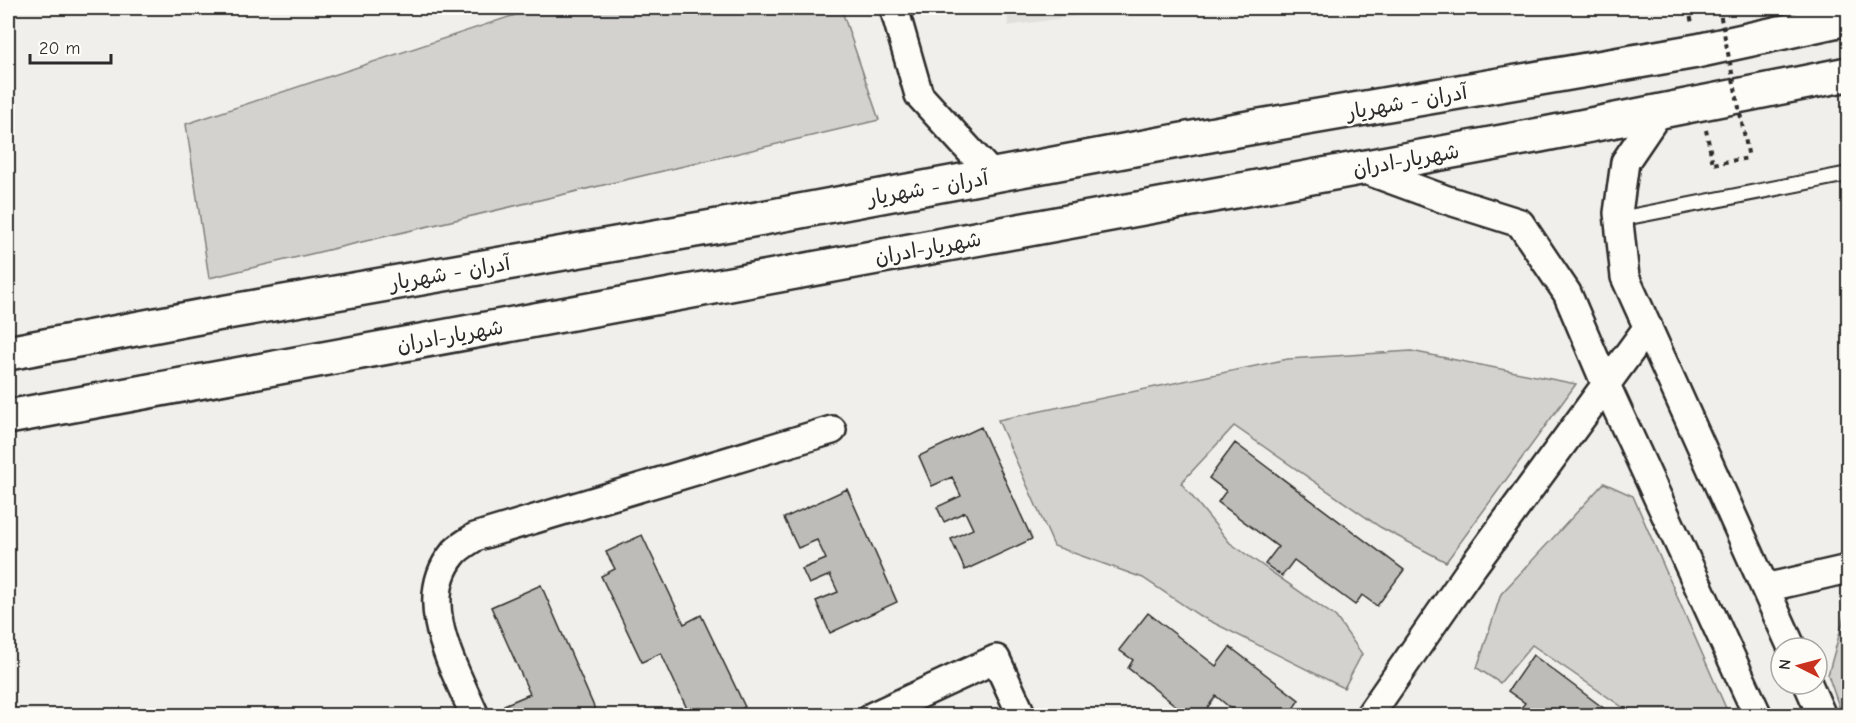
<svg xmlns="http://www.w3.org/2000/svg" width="1856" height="723" viewBox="0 0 1856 723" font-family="'Comic Neue','Playpen Sans Arabic',sans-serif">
<rect width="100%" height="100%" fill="#f0efeb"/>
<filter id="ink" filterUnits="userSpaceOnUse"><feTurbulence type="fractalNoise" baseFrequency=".0167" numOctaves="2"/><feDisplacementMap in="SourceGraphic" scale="12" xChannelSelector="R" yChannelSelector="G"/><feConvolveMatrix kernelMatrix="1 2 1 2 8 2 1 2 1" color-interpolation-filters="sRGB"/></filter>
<g filter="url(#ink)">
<path fill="#e1e0dc" d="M1007 8H1134L1008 26Z"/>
<path fill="#d3d2cf" stroke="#7f7e7d" stroke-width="1.5" d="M536 8H841L879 120 209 278 186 124Z
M1411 351 1576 384 1446 562 1380 527 1234 426 1181 483 1230 543 1336 617 1362 654 1344 688 1200 616 1143 578 1054 546 998 420 1288 359Z
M1604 483 1633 496 1729 715H1634L1532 645 1500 683 1477 668 1501 594Z
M1848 603V715H1842L1828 675Z"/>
<path fill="#bdbcb8" stroke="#2b2b2b" stroke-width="1.5" d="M981 427 1032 539 965 570 951 539 973 529 965 512 944 522 937 507 961 496 952 477 932 486 919 456Z
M1235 443 1404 570 1377 606 1362 595 1355 605 1294 560 1282 576 1265 564 1278 547 1218 502 1226 491 1209 478Z
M847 489 897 602 830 633 816 601 838 592 830 575 809 584 802 569 826 559 817 540 798 548 784 518Z
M642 535 684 624 701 615 745 707 727 716H704L700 708 689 713 661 653 642 662 601 576 615 569 606 552Z
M541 585 598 716H508L504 705 530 694 491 607Z
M1148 613 1216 666 1230 647 1299 700 1288 716H1240L1216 696 1201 716H1189L1128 668 1133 660 1119 650Z
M1533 655 1614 716H1518L1516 714 1525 703 1508 691Z"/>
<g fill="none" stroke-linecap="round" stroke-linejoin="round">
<g stroke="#2b2b2b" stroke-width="18">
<path id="service" d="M1619 219 1848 174"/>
</g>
<g stroke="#2b2b2b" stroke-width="32">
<path id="minor" d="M894 8 919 95 993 176
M1659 112 1625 162 1618 213 1625 277 1792 648
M1360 168 1447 200 1520 223 1567 293 1606 385 1758 716
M1765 588 1848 569
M1808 684 1822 716
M475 716C455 669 414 601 453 554 458 547 468 542 475 537L832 430
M873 716 996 659 1022 716
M1369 716 1468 573 1648 327"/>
</g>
<g stroke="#2b2b2b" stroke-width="38">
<path id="primary" d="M8 353 204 316 741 222 1231 131 1697 51 1848 18
M8 417 1540 135 1848 74"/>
</g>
<path stroke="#2b2b2b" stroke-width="4" stroke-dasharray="4.5 4.5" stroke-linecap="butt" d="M1689 8 1692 24
M1706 130 1713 164 1749 158"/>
<use href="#service" stroke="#fdfcf7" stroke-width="14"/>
<use href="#minor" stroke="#fdfcf7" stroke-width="27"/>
<use href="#primary" stroke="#fdfcf7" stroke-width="33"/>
<path stroke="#2b2b2b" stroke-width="4" stroke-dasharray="4.5 4.5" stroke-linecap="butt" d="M1719 8 1749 158"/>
</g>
</g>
<g text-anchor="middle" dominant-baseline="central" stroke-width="5" stroke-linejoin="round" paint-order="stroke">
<g font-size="21" fill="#2b2b2b" stroke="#fdfcf7">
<text transform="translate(1407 102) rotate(-10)">آدران - شهریار</text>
<text transform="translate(1406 160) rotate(-10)">شهریار-ادران</text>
<text transform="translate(928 188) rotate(-10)">آدران - شهریار</text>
<text transform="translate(928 248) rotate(-10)">شهریار-ادران</text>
<text transform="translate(450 273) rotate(-10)">آدران - شهریار</text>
<text transform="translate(450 336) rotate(-10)">شهریار-ادران</text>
</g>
</g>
<rect width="1856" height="723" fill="none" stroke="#fdfcf7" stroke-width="30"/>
<rect x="15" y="15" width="1826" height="693" fill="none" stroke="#2b2b2b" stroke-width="2" filter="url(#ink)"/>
<g transform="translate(1799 666) rotate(276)"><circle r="28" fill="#fdfcf7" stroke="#a9a8a5" stroke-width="1.5"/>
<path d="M0-4.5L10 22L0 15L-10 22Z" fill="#c8321e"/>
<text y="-9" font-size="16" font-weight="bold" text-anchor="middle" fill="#2b2b2b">N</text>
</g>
<path d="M30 54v9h81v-9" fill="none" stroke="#2b2b2b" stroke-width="3"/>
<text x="39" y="54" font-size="18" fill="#2b2b2b" stroke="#fdfcf7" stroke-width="4.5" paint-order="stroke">20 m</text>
</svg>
